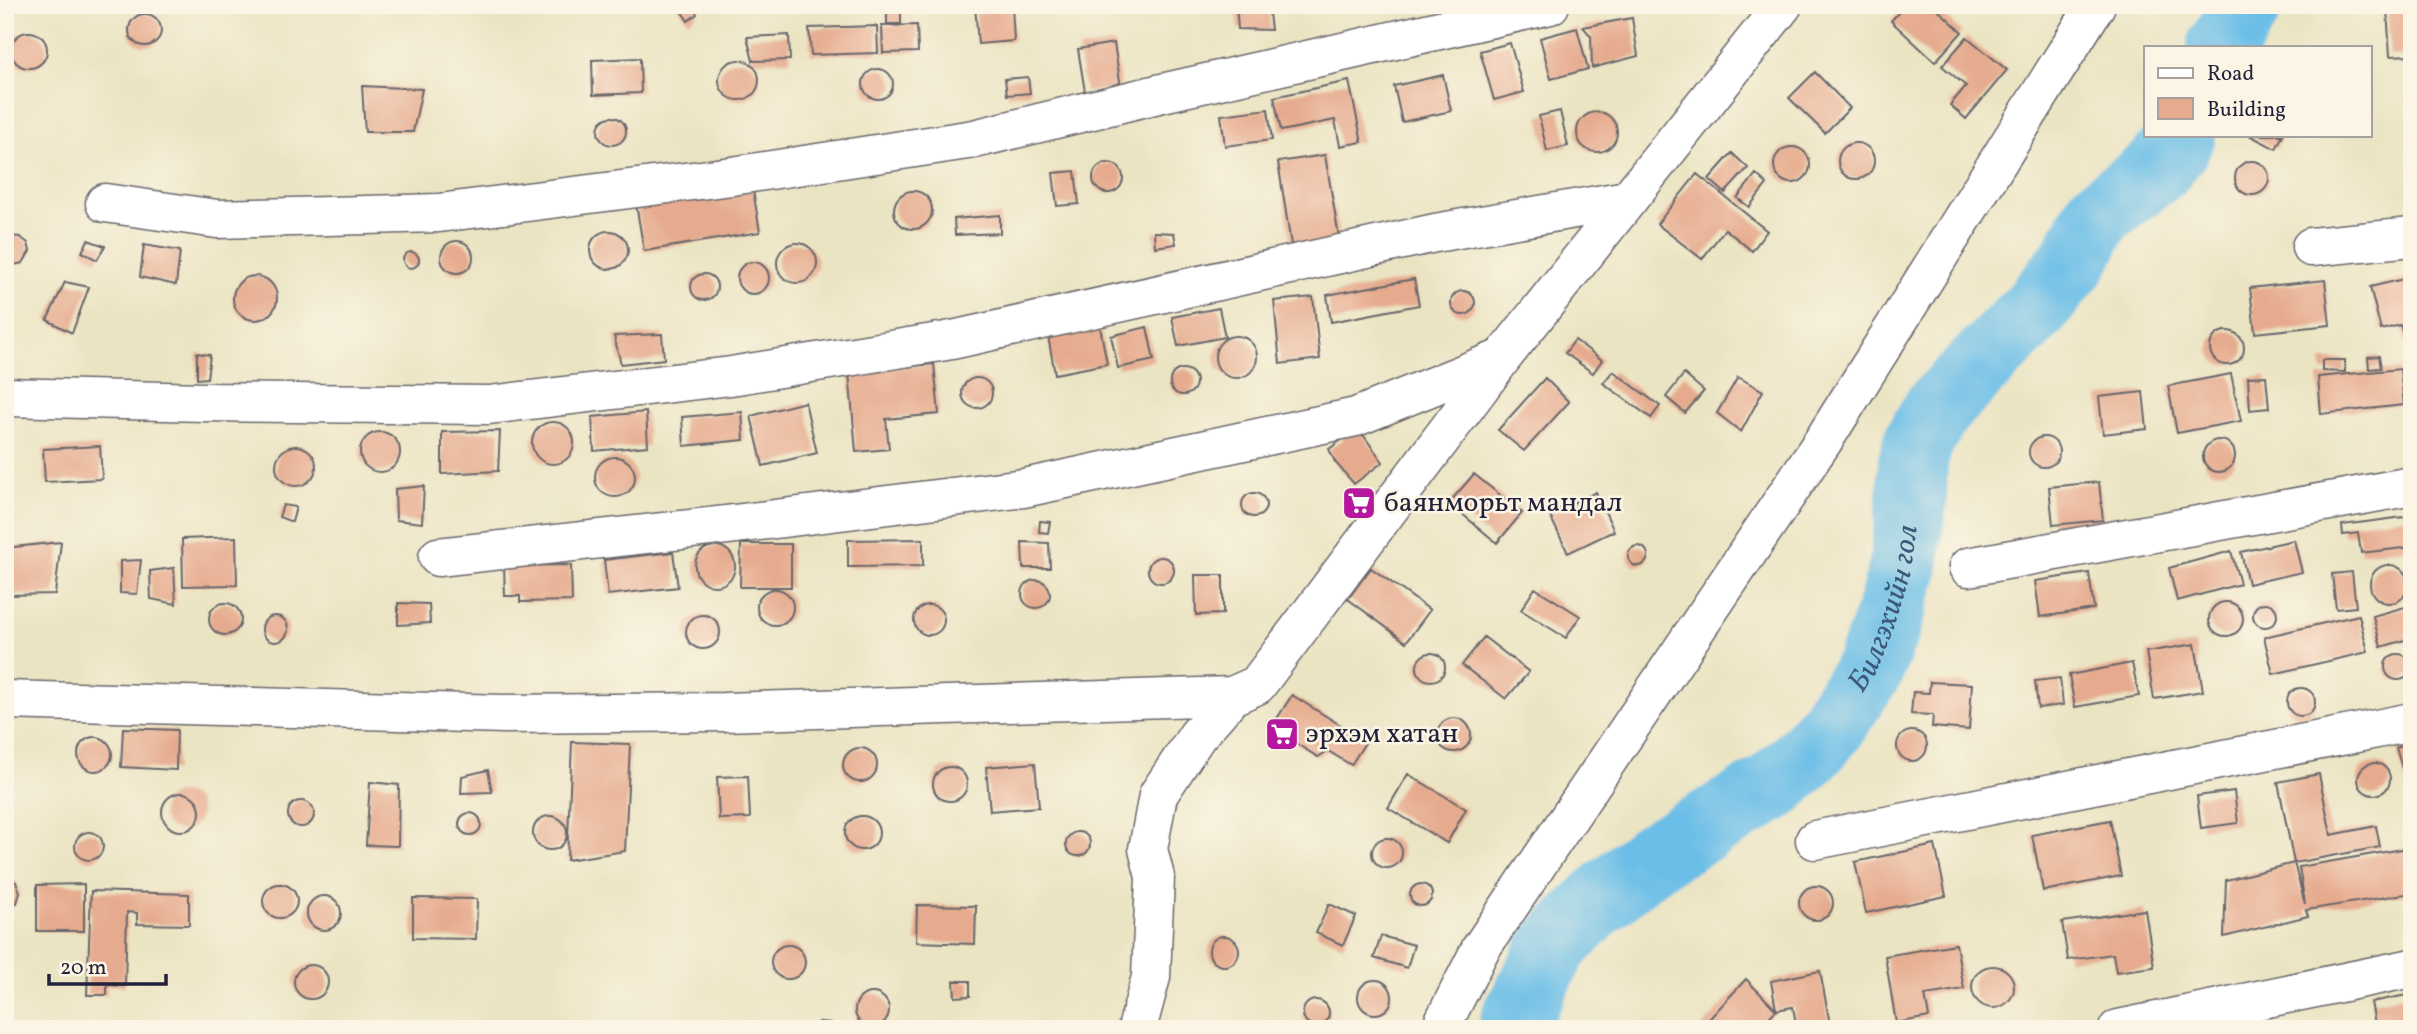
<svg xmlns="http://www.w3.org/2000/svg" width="2417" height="1034" viewBox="0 0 2417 1034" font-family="Vollkorn,serif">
<rect width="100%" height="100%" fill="#fcf5e5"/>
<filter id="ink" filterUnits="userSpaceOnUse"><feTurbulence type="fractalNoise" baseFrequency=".0143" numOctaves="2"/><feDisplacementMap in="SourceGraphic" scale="14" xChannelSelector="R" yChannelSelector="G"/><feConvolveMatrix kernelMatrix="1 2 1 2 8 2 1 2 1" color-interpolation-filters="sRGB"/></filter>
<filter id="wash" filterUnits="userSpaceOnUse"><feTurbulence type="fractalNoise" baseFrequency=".00686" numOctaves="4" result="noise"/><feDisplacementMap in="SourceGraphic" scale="28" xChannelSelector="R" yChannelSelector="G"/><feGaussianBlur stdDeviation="1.57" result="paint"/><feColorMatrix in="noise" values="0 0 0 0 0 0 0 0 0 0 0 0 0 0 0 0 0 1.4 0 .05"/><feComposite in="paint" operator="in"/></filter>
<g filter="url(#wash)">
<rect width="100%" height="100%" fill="#ebe4c3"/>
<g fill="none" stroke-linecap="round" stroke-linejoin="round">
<g stroke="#6bbee7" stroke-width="70">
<path d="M2222 47 2248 5"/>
<path id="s1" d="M1513 1029 1516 1018 1554 946 1600 900 1654 856 1771 788 1804 758 1830 728 1869 669 1887 624 1903 571 1912 501 1913 461 1919 440 1938 408 2037 307 2075 259 2099 213 2159 168 2176 145 2181 135"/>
</g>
</g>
<g id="blocks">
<path fill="#e6ab8e" d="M677 5H693L697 14 688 21Z
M975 5H1012L1014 41 978 44Z
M1236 5H1268L1271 30 1238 29Z
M1905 5H1933L1962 32 1935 62 1891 21Z
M2412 8V55L2390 56 2387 9Z
M887 10H901V24H887Z
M129 30a16 16 0 1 1 32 0a16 16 0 1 1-32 0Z
M1632 18 1638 56 1592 68 1591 36 1583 27Z
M917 25 918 52 883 53 882 26Z
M877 26 878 53 811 55 809 28Z
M1577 28 1588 69 1551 79 1540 38Z
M11 50a18 18 0 1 1 36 0a18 18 0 1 1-36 0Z
M789 35 790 60 753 61 747 37Z
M1967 37 2007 70 1966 119 1950 105 1966 86 1942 66Z
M1114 43 1121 87 1085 92 1078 49Z
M1510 43 1524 92 1494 100 1480 51Z
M640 58 641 93 593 95 592 60Z
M719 80a20 20 0 1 1 40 0a20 20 0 1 1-40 0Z
M863 84a15 15 0 1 1 30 0a15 15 0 1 1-30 0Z
M1815 72 1850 108 1825 133 1789 98Z
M1443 75 1451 111 1402 122 1394 86Z
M1028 77 1030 93 1007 95 1005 79Z
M1349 81 1362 142 1340 146 1335 120 1281 131 1274 97Z
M362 86 422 89 413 132H365Z
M2412 90V113L2407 102Z
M1268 109 1272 140 1225 146 1221 115Z
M1560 111 1568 146 1547 151 1539 116Z
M1577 132a20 20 0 1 1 40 0a20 20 0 1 1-40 0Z
M598 131a14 14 0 1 1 28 0a14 14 0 1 1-28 0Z
M2249 135H2283L2276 149Z
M1838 161a18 18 0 1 1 36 0a18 18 0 1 1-36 0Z
M1774 165a18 18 0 1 1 36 0a18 18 0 1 1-36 0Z
M1732 153 1748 168 1725 193 1709 179Z
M1325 155 1340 243 1292 251 1278 162Z
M2235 178a17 17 0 1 1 34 0a17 17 0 1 1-34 0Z
M1093 178a15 15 0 1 1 30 0a15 15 0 1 1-30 0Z
M1075 171 1079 204 1057 206 1053 173Z
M1697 174 1767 231 1752 251 1725 229 1702 259 1657 224Z
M1756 174 1767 184 1749 207 1737 198Z
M752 184 760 232 644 251 636 204Z
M894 210a19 19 0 1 1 38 0a19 19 0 1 1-38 0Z
M1000 215V233L955 235 954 219Z
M590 250a19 19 0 1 1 38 0a19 19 0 1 1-38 0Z
M1154 232 1174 233 1176 244 1155 247Z
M11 236 20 237 28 243 30 251 23 263 13 265 5 261V240Z
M88 240 105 246 97 260 82 252Z
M441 257a16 16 0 1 1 32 0a16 16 0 1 1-32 0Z
M777 263a20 20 0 1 1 40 0a20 20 0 1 1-40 0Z
M144 245 180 251 176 285 140 277Z
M403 260a8 8 0 1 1 16 0a8 8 0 1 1-16 0Z
M737 278a16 16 0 1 1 32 0a16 16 0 1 1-32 0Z
M691 287a13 13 0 1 1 26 0a13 13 0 1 1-26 0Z
M233 298a22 22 0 1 1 44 0a22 22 0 1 1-44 0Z
M2412 277V339L2405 341 2400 325 2381 330 2370 287Z
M1414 279 1419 305 1331 322 1327 295Z
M2325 280 2330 325 2255 333 2250 288Z
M65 282 89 287 72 333 47 320Z
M1451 303a12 12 0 1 1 24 0a12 12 0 1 1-24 0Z
M1313 297 1320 359 1280 364 1274 301Z
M1219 308 1225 337 1178 346 1172 317Z
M1099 321 1107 364 1055 374 1047 331Z
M1147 327 1154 360 1118 368 1111 336Z
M2210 348a17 17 0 1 1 34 0a17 17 0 1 1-34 0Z
M662 334 664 359 621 364 614 336Z
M1215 357a21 21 0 1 1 42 0a21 21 0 1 1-42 0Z
M1575 340 1602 360 1593 373 1565 353Z
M197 353 210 355 207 378 197 379Z
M2379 356 2381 368 2369 369 2368 357Z
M2322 360H2345V372L2322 371Z
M934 364 939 414 886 419 889 449 856 452 849 372Z
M2400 369 2404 405 2321 414 2318 377Z
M1170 382a13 13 0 1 1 26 0a13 13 0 1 1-26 0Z
M1613 371 1660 406 1651 418 1603 383Z
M1684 374 1704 391 1685 413 1666 397Z
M2231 374 2241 421 2177 433 2168 386Z
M2266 376 2269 408 2250 410 2248 377Z
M1738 377 1763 391 1741 432 1717 413Z
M962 393a15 15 0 1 1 30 0a15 15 0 1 1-30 0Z
M1545 378 1569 402 1524 451 1498 430Z
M2143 392 2147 429 2103 434 2099 397Z
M805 402 817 453 763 466 751 416Z
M646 412 648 446 594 451 592 417Z
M742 412 744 440 684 446 682 417Z
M532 443a21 21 0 1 1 42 0a21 21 0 1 1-42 0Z
M1358 428 1383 462 1354 484 1335 462 1329 449Z
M500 431 498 471 442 474V432Z
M360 452a20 20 0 1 1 40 0a20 20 0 1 1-40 0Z
M2029 452a15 15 0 1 1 30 0a15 15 0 1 1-30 0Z
M2203 456a16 16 0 1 1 32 0a16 16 0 1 1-32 0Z
M100 446 102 479 45 482 43 449Z
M276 466a20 20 0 1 1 40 0a20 20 0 1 1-40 0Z
M595 477a20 20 0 1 1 40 0a20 20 0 1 1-40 0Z
M1474 474 1522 513 1497 543 1449 503Z
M2099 482 2103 520 2053 525 2049 487Z
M424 486 422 523 396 520 395 489Z
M1596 492 1614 531 1568 553 1549 514Z
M1242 505a12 12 0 1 1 24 0a12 12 0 1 1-24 0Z
M283 505 296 507 292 522 279 517Z
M2412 516V547L2361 553 2358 533 2343 535 2342 525Z
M1040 521 1050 522 1048 533 1039 532Z
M236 537 237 585 183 586 182 539Z
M923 539V566L848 567V540Z
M2294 540 2302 572 2248 584 2241 552Z
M61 542 55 594 7 595 5 548Z
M1022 542 1049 543 1050 568H1023Z
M741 544H791V587H740Z
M1628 556a10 10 0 1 1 20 0a10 10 0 1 1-20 0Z
M695 566a20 20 0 1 1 40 0a20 20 0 1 1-40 0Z
M2231 551 2240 584 2177 601 2169 568Z
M673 552 678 587 608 595 604 560Z
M1148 570a13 13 0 1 1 26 0a13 13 0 1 1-26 0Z
M141 560 137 594 120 593V561Z
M2370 584a19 19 0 1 1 38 0a19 19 0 1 1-38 0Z
M571 565 572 601 520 602V596H505L504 566Z
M174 568 176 604 151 599 150 571Z
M1371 568 1430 610 1406 642 1348 599Z
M2352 572 2356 607 2336 609 2332 574Z
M2089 573 2094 609 2040 617 2035 581Z
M1195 575H1223V614L1196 615Z
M1022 594a14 14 0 1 1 28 0a14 14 0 1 1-28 0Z
M1535 588 1580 616 1566 638 1521 610Z
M757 607a18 18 0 1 1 36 0a18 18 0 1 1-36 0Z
M2209 619a17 17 0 1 1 34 0a17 17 0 1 1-34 0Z
M209 619a16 16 0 1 1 32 0a16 16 0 1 1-32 0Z
M398 603 429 604 430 623 398 625Z
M2253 615a12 12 0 1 1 24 0a12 12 0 1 1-24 0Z
M2412 605V638L2381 647 2373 616Z
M914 620a15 15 0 1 1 30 0a15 15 0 1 1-30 0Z
M686 632a17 17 0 1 1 34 0a17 17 0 1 1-34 0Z
M2359 615 2368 652 2273 674 2264 637Z
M262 629a13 13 0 1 1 26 0a13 13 0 1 1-26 0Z
M1484 637 1529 672 1506 699 1462 665Z
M2195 644 2203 691 2154 699 2146 652Z
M1417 667a14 14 0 1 1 28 0a14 14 0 1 1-28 0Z
M2385 667a13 13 0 1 1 26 0a13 13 0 1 1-26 0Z
M2132 663 2139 696 2075 707 2069 675Z
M2060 678 2063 705 2038 708 2035 681Z
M1930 682 1972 684 1969 730 1932 727 1933 715 1911 714 1913 692 1929 693Z
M2287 702a14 14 0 1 1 28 0a14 14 0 1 1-28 0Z
M1292 695 1366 741 1351 765 1328 751 1318 757 1271 728Z
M1437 735a17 17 0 1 1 34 0a17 17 0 1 1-34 0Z
M123 728 177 730 176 770 121 767Z
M1897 746a15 15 0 1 1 30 0a15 15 0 1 1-30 0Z
M78 754a17 17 0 1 1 34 0a17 17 0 1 1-34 0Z
M572 742 630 744 625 851 567 860Z
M2412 743V798H2411L2396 748Z
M843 765a17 17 0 1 1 34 0a17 17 0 1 1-34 0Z
M2358 779a16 16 0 1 1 32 0a16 16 0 1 1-32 0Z
M1035 763 1039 807 990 811 986 767Z
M933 784a17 17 0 1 1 34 0a17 17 0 1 1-34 0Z
M488 770 492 792 461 793 462 776Z
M1408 774 1466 809 1447 843 1388 808Z
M2319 774 2331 835 2376 826 2380 847 2294 863 2278 782Z
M748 776 750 818 719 819 717 777Z
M370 782 399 785 398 846 366 845Z
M2234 791 2238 823 2201 828 2197 796Z
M162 812a19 19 0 1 1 38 0a19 19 0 1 1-38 0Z
M288 814a13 13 0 1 1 26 0a13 13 0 1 1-26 0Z
M459 824a11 11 0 1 1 22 0a11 11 0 1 1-22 0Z
M533 833a17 17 0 1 1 34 0a17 17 0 1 1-34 0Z
M845 833a17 17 0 1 1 34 0a17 17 0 1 1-34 0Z
M2110 820 2121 876 2043 891 2032 835Z
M1066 844a12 12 0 1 1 24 0a12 12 0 1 1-24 0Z
M75 846a14 14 0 1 1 28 0a14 14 0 1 1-28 0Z
M1372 853a15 15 0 1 1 30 0a15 15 0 1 1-30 0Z
M1935 845 1946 896 1866 913 1855 862Z
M2408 848 2412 872V893L2306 910 2308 916 2224 937 2226 880 2294 863 2305 904 2299 867Z
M5 875 16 882 20 892 17 903 5 909Z
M263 901a17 17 0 1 1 34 0a17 17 0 1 1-34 0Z
M84 884V931H37V885Z
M1410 895a11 11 0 1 1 22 0a11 11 0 1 1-22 0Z
M1799 903a17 17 0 1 1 34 0a17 17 0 1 1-34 0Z
M91 891 189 894V925L137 924V913L127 912 125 986 107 985V995H87Z
M307 913a17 17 0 1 1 34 0a17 17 0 1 1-34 0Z
M413 898 477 899 476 939 413 938Z
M1329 904 1356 916 1343 945 1316 933Z
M917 905 976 906 975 944 916 942Z
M2145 910 2154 967 2116 972 2113 954 2068 960 2062 922Z
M1209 951a15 15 0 1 1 30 0a15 15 0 1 1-30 0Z
M1381 936 1414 945 1407 968 1374 958Z
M1956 944 1964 989 1925 995 1929 1017 1896 1023 1885 956Z
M771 962a17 17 0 1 1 34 0a17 17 0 1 1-34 0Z
M294 982a17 17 0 1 1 34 0a17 17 0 1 1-34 0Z
M1972 987a21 21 0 1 1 42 0a21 21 0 1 1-42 0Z
M1820 971 1831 1029H1797L1793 1007 1776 1010 1758 1029H1700L1746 979 1776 1010 1771 981Z
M1358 997a17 17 0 1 1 34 0a17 17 0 1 1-34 0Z
M954 981H970V996L955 997Z
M855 1010a17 17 0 1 1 34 0a17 17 0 1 1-34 0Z
M2412 994V1029H2376L2371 1002Z
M1303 1013a13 13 0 1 1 26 0a13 13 0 1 1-26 0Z
M819 1022 831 1023V1029H818Z"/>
</g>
</g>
<g filter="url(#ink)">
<use href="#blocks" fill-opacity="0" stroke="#68666b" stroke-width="2"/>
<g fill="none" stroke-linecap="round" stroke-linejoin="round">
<g stroke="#68666b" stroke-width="41">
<path id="minor" d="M105 203 217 219 439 213 732 176 974 139 1162 93 1550 5
M2311 247 2412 237
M5 397 204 402 489 405 731 376 952 340 1435 233 1627 200
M438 557 727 525 1024 488 1356 417 1502 358
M1968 567 2412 486
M5 700 504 714 723 712 1232 696
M1815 840 2412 722
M1137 1029 1151 977 1155 877 1148 849 1158 795 1197 736 1232 696 1257 685 1502 358 1783 5
M1440 1029 1481 948 1825 438 2096 5
M2118 1029 2412 968"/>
</g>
<use href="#minor" stroke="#fff" stroke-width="38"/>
</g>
</g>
<defs>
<g id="supermarket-square" transform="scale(1.75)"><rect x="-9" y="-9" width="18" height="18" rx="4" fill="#b5179e" stroke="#fcf5e5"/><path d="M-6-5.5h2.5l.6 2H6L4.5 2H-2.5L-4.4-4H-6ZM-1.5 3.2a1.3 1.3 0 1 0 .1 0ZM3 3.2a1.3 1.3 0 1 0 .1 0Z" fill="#fff"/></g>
</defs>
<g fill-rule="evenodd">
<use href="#supermarket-square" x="1359" y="503"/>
<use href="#supermarket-square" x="1282" y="734"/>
</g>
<g text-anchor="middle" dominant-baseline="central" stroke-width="5" stroke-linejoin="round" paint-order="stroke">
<g font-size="28" fill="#22223b" stroke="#fcf5e5" text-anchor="start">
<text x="1384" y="503">баянморьт мандал</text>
<text x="1306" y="734">эрхэм хатан</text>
</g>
<g font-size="30" font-style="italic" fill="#3c5977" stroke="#fcf5e5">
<text stroke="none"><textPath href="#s1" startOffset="581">Билгэхийн гол</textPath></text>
</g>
</g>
<rect width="2417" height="1034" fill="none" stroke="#fcf5e5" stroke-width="28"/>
<rect x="2144" y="46" width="228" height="91" fill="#fcf5e5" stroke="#a5a1a1" stroke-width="2"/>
<rect x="2158" y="68" width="35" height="10" fill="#ffffff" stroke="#a5a1a1" stroke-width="2"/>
<text x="2207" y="80" font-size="21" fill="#22223b">Road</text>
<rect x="2158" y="98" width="35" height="21" fill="#e6ab8e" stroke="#a5a1a1" stroke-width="2"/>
<text x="2207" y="116" font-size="21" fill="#22223b">Building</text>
<path d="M49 974v10h117v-10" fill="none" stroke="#22223b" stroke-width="3.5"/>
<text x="60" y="974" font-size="21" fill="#22223b" stroke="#fcf5e5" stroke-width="5" paint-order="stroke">20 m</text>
</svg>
